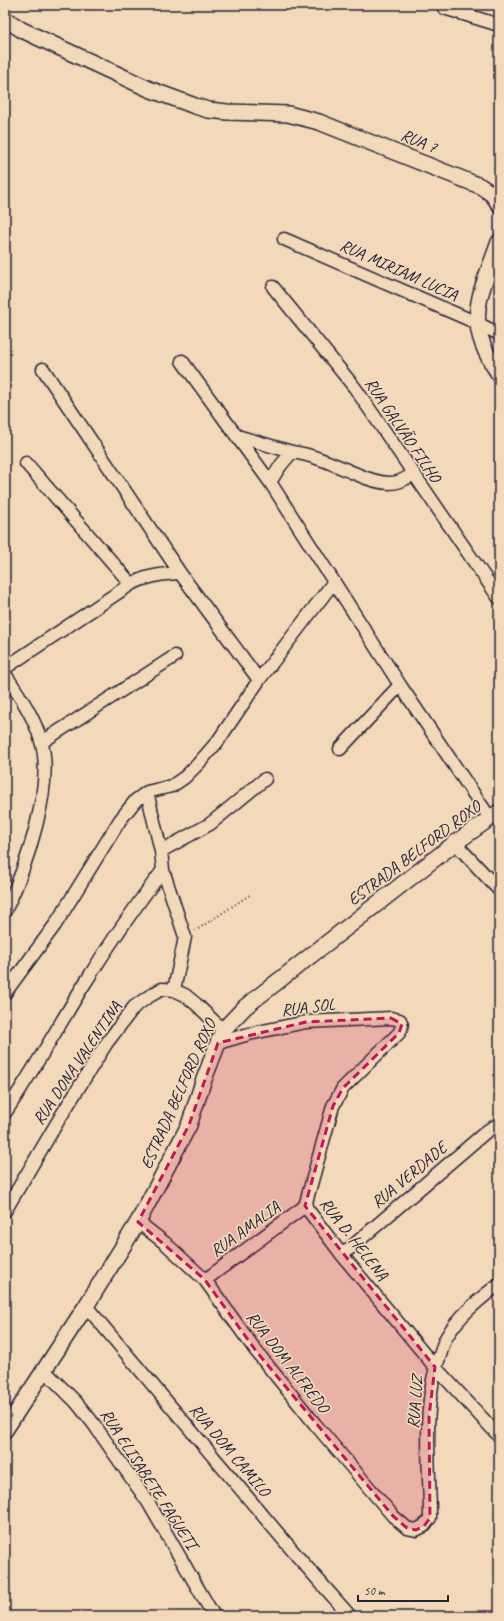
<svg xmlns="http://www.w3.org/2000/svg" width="504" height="1621" viewBox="0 0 504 1621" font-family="Caveat,sans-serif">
<rect width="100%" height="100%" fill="#f3d9ba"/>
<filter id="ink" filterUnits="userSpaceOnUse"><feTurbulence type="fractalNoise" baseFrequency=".025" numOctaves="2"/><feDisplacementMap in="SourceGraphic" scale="8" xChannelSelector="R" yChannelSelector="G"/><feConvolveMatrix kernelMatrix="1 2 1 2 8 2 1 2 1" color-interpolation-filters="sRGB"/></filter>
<g filter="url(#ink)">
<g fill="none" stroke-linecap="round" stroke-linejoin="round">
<g stroke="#22223b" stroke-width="15">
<path id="minor" d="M444 8 499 25
M284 239 477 323 499 334
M273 287 355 388 499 598
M182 361 270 482 400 685 490 818
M43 369 180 573
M237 436 292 452
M26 463 131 584
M270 482 281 465 292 452C314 455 333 464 354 473 365 478 377 483 390 483 398 483 406 479 413 474
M5 668 131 584C147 576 162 574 180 573L259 680
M5 674C19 695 34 716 41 741 55 784 25 871 5 911
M42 742 175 656
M340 749 400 685
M147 792 161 851
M455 843 499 890
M163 870 185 937 174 990
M5 993 55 925 120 820 136 800 147 792 172 786 185 777 198 764 218 741 259 680 333 583
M218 1043 249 1034 306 1022 391 1018 400 1020C403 1025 402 1028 399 1033L343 1088 333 1106 305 1206 342 1255 435 1367 499 1436
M5 1113C32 1073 55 1032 80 991 106 949 133 909 163 870L161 851 210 824 265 779
M5 1211 61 1116 106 1044 134 1007 148 997 162 989 174 990 185 995 196 1004 223 1030
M138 1222 165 1243 205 1280 256 1351 315 1424 393 1516 407 1528 416 1530 424 1526 430 1518C430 1463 421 1404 441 1352 442 1348 444 1342 446 1338 458 1316 480 1299 499 1284
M342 1255 487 1131 499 1124
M205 1280 305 1206
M86 1306 298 1557 350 1616
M44 1370 76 1402 93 1423 148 1502 214 1616"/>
</g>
<g stroke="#22223b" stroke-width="18">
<path id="tertiary" d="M5 19 22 30 149 89 195 106 208 110 227 112 288 114 319 122 480 186 492 194 499 204
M499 242C480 296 462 321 499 374
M5 1430 86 1306 138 1222 189 1125 203 1082 223 1030 245 1007 455 843 499 812"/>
</g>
<path stroke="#22223b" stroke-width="2" stroke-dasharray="1 3" stroke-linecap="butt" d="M195 931 251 894"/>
<use href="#minor" stroke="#f3d9ba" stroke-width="12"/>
<use href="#tertiary" stroke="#f3d9ba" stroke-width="15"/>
</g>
</g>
<path fill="#c2185b" fill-opacity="0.2" stroke="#c2185b" stroke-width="3" stroke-dasharray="8 5" stroke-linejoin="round" d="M391 1018 402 1024 399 1033 343 1088 333 1106 305 1206 435 1367 429 1416 430 1518 424 1526 416 1530 407 1528 393 1516 256 1351 205 1280 138 1222 189 1125 218 1043 306 1022Z"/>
<g text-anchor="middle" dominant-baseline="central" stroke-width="3.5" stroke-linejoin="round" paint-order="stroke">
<g font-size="17" fill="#22223b" stroke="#f3d9ba">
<text transform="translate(419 141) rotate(22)">RUA 7</text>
<text transform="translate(399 270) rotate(24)">RUA MIRIAM LUCIA</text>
<text transform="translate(403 430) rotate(56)">RUA GALVÃO FILHO</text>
<text transform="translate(414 853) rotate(-37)">ESTRADA BELFORD ROXO</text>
<text transform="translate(308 1007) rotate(-7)">RUA SOL</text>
<text transform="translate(77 1063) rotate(-56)">RUA DONA VALENTINA</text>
<text transform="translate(178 1094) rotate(-66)">ESTRADA BELFORD ROXO</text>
<text transform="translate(409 1175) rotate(-40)">RUA VERDADE</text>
<text transform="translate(245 1229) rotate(-36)">RUA AMALIA</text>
<text transform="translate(354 1239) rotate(52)">RUA D. HELENA</text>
<text transform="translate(288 1362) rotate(52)">RUA DOM ALFREDO</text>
<text transform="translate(415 1402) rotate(-85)">RUA LUZ</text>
<text transform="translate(230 1450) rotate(50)">RUA DOM CAMILO</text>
<text transform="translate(149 1479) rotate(57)">RUA ELISABETE FAGUETI</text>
</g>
</g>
<rect width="504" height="1621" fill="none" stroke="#f3d9ba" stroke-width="20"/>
<rect x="10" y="10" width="484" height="1601" fill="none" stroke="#22223b" stroke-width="1.5" filter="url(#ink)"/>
<path d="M358 1595v6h90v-6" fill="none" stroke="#22223b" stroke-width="2"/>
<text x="364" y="1595" font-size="12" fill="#22223b" stroke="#f3d9ba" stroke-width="3" paint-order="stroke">50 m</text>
</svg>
